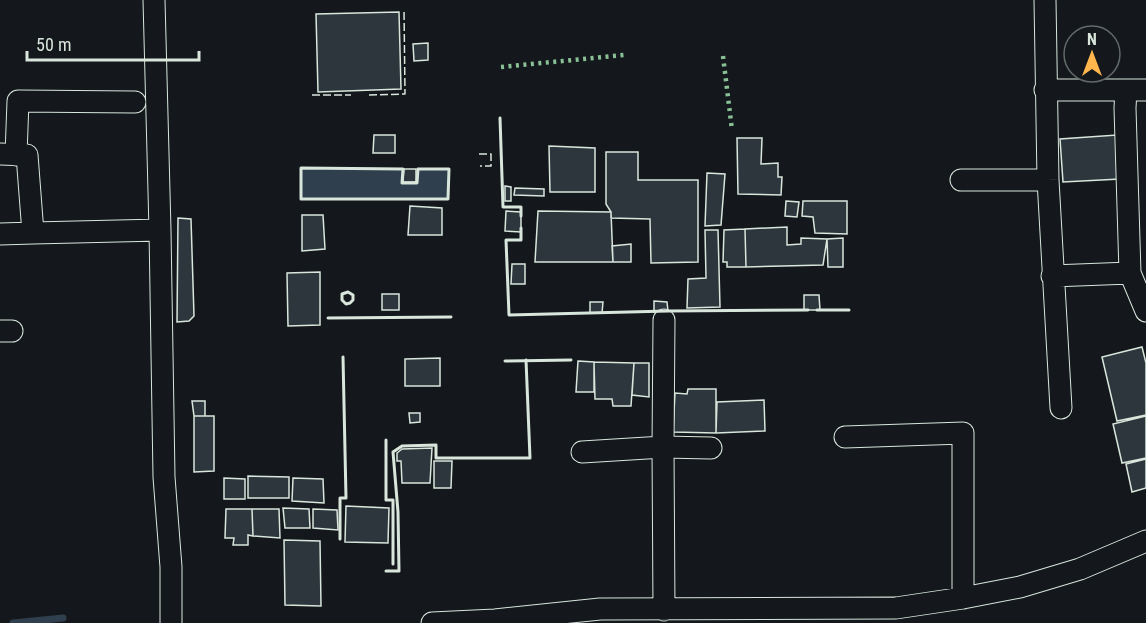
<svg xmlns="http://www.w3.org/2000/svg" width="1146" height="623" viewBox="0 0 1146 623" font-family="'Roboto Condensed',sans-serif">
<rect width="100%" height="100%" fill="#14181c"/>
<path fill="#2f3f4d" stroke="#939e99" stroke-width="1.5" d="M301 168 403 169V183H417L418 169H449L448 199H301Z"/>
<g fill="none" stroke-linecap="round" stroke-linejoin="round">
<path stroke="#2f3f4d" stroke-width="7" d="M13 623 63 618"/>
</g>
<path fill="#2c363c" stroke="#d8e6dc" stroke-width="1.5" d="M399 12 401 89 318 92 316 14Z
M428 43V60L414 61 413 44Z
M374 135H395V153H373Z
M1117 135 1120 179 1063 182 1060 139Z
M737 138H762L761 164 778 163V177H782L781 195 738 194Z
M549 146 595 148V192H550Z
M606 152H638V180H698V262L651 263 650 219 611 218V212L606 204Z
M404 169H416V182H403Z
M707 173 725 174 721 225 705 226Z
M505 186 511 187V201H505Z
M515 188 544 189V196L514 195Z
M786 201 799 202 797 217 785 216Z
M803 201H847V234L815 233 813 217 802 216Z
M410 206 442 208V235H408Z
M506 211 521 212V232L505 231Z
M538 211 611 212 613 262H535Z
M302 215H323L325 249 302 251Z
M178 218 191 219 194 316 189 321 177 322Z
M787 227V245L801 244V238L827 239 823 265 746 267 745 229Z
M745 229 746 267H727V262H723L724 230Z
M705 230H718L720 307 687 308 688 279 706 278Z
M843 238V267H828L827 239Z
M631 244V262H613L612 246Z
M512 264H525V284H511Z
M320 272V325L288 326 287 273Z
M382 294H399V310H382Z
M804 295H819L820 310H804Z
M654 301 667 302 668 311 654 312Z
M590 302H603L602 313H590Z
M1142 347 1146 363V415L1117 421 1102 357Z
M440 358V386H405V359Z
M578 361 594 362V392H576Z
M594 362 634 363 631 406H613L612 399H595Z
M634 363H649V397L632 395Z
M688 389H716V433L673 432 675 393 687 394Z
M764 400 765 431 716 433 717 402Z
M192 401H205V416H194Z
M409 413H420V422L410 423Z
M194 416H214V471L194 472Z
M1146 416V458L1122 463 1113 424Z
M432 448 430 483H402L401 461H397V453L402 449Z
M1146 459V488L1132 492 1126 464Z
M434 461H452L451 488H434Z
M248 476 289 477V498H248Z
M224 478 245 479V499H224Z
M293 478 323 479 324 503 292 501Z
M346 506 389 508 388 543 345 542Z
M283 508 309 509 310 528H285Z
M226 509H252L253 536 248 535V545H233L234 538H225Z
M252 509H279L280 538 253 536Z
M313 509 337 510 338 530 313 528Z
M284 540 320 541 321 606 285 605Z"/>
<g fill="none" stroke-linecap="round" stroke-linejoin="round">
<g stroke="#d8e6dc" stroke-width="23">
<path id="street" d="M154 0 160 230 164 477 171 567V623
M1045 0 1048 180 1061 408
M1045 90H1146
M1126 90 1125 108 1130 273 1146 311
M0 154 27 155 33 233 0 234
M16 155 18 101 135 102
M961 180H1048
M33 233 160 230
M1052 276 1130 273
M664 320 663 447 664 610
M0 331H12
M845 437 963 433V598
M582 452 663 447 711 448
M432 623 495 620 600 609 896 608 963 598 1020 587 1080 569 1146 541"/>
</g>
<use href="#street" stroke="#14181c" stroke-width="21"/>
<path stroke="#8ac095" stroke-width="4.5" stroke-dasharray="3 4.5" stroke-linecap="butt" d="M723 56 732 130
M501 67 624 55"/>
<path stroke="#d8e6dc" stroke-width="1.5" stroke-dasharray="8 3" stroke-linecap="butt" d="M312 95H351
M369 95 405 94 404 10
M479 154H491V166H480"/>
<path stroke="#d8e6dc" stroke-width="3" d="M500 118 503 207H521V216
M301 168 403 169 402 183H417L418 169H449L448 199H301Z
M521 228V240H506L509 315 668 311 808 310
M348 292 353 295V300L350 303 346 304 342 300V294Z
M817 310H849
M328 318 451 317
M505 361 571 360
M386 440V500H393V564
M340 539V498H346L343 357
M386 571H399L398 512 393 452 402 446 436 445V458H530L526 360"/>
</g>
<g transform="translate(1092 54)"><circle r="28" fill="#14181c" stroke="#626a69" stroke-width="1.5"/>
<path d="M0-4.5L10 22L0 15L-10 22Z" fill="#ffb74d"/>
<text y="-9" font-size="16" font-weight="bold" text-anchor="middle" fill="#d8e6dc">N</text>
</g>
<path d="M27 51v9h172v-9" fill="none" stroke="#d8e6dc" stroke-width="3"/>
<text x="36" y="51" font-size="18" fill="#d8e6dc" stroke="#14181c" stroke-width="4.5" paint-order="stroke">50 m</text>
</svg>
